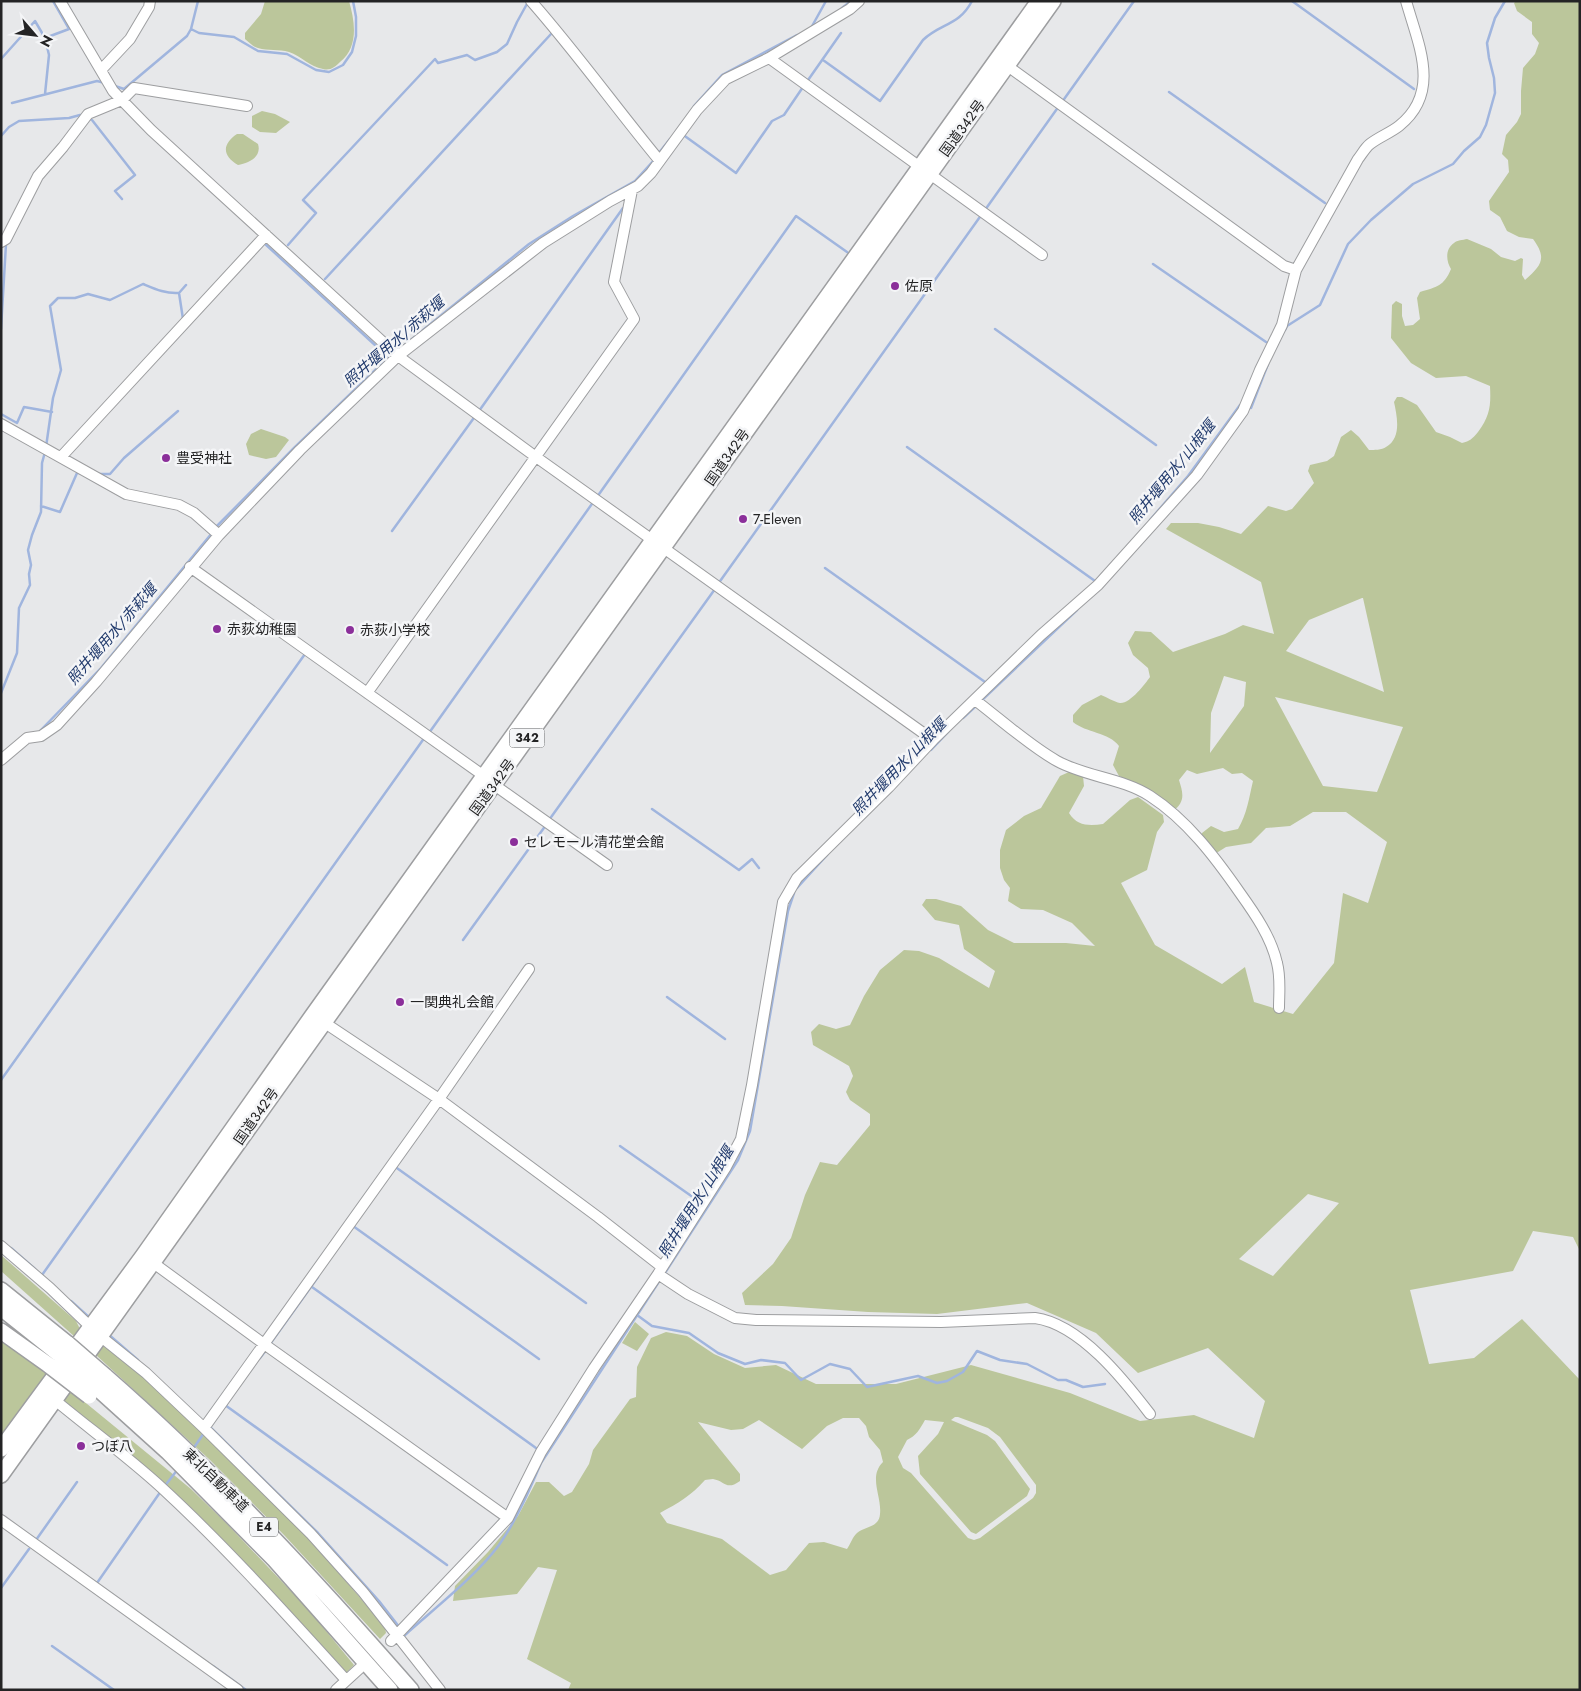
<svg xmlns="http://www.w3.org/2000/svg" width="1581" height="1691" viewBox="0 0 1581 1691" font-family="Jost,'Noto Sans JP',sans-serif">
<rect width="100%" height="100%" fill="#e7e8ea"/>
<path fill="#bbc69b" fill-rule="evenodd" d="M265 1H349C355 22 359 47 340 62 335 67 330 71 323 69 310 67 301 56 289 52 279 49 268 51 258 48 253 47 249 42 245 39V33L261 14Z
M1516 1H1580V1251L1573 1237 1533 1231 1513 1271 1410 1290 1429 1364 1474 1358 1522 1319 1580 1380V1690H568L571 1683 527 1659 557 1570 538 1567 517 1594 453 1601 455 1586 488 1552 518 1516 536 1482H549L564 1496 572 1492 589 1464 593 1450 630 1399 636 1397 637 1367 651 1338 666 1332 687 1336 714 1354 745 1368 776 1365 816 1384H896L971 1365 1070 1393 1140 1421 1194 1415 1254 1438 1265 1401 1208 1348 1138 1373 1096 1333 1027 1303 937 1314 868 1312 782 1306 745 1305 742 1293 773 1264 791 1238 805 1195 820 1162 837 1165 870 1125V1114L850 1100 846 1092 853 1076 849 1066 813 1045 811 1032 819 1024 836 1029 850 1025 864 996 880 970 904 950 919 951 939 958 989 988 995 971 964 949 959 925 935 920 922 905 926 899H936L961 906 988 930 1014 943H1066L1095 946 1072 923 1043 910 1021 909 1008 901 1010 888 1004 880 1000 868V850L1006 830 1024 816 1041 808 1060 776 1069 772 1083 776 1084 786 1069 813C1077 826 1089 826 1103 824L1130 800 1138 797 1163 815 1164 822 1157 832 1147 870 1121 883 1155 945 1222 984 1245 967 1254 1002 1293 1014 1334 963 1343 893 1368 903 1387 842 1346 812H1313L1290 826 1266 828 1251 843 1226 847 1218 852H1212L1201 839 1202 833 1211 826 1224 832 1238 829C1247 814 1249 798 1253 781L1242 773 1232 774 1223 768 1197 774 1187 770 1179 780C1183 793 1186 802 1172 812L1144 787 1119 776 1113 765 1119 746C1109 732 1086 733 1073 722V715L1082 705 1101 695C1107 697 1114 702 1120 703 1130 704 1145 684 1150 677L1148 668 1133 655 1128 643 1135 631 1151 632 1173 652 1225 634 1243 625 1274 634 1261 582 1166 529 1171 523H1198L1219 527 1241 534 1268 506 1286 511 1292 509 1314 483 1308 471 1310 465 1327 461 1334 456 1341 437 1351 430 1359 437 1369 450C1374 450 1382 450 1386 447 1402 438 1397 416 1394 402L1397 397H1402L1417 405 1436 432 1450 437 1462 443C1470 441 1472 439 1478 432 1490 416 1491 406 1490 386L1466 376 1436 378 1411 363 1391 338 1392 305 1396 301 1402 304V316L1405 326 1413 325 1420 319 1417 298 1420 292C1437 287 1444 286 1451 269 1446 261 1445 249 1454 243 1457 240 1463 240 1467 239L1491 249 1501 257 1515 261 1521 258 1523 259 1522 275 1525 280C1542 265 1547 258 1533 239L1519 237 1507 231 1500 217 1490 210 1489 201 1509 172 1508 160 1502 154 1506 135 1517 122 1521 114V91L1523 68 1535 54 1539 43 1532 34V22L1517 11 1514 3ZM1362 598H1363L1384 692 1286 651 1309 620ZM1224 676 1246 682 1244 706 1210 753 1211 713ZM1275 697 1403 727 1377 792 1323 786ZM1308 1194 1339 1203 1273 1276 1239 1259ZM955 1417H958L988 1428 1000 1437 1036 1485V1493L1033 1498 980 1538 974 1540 968 1538 911 1473 903 1468 898 1457 907 1440C916 1436 920 1429 925 1420L944 1422 938 1434 918 1456 920 1474 971 1532 976 1534 1027 1496 1030 1489 995 1441 987 1435 951 1420ZM843 1418H859L866 1426 869 1437 880 1450 883 1462C868 1477 882 1496 880 1514 879 1528 865 1526 857 1533 853 1536 850 1545 847 1549L824 1542 809 1543 786 1570 770 1575 722 1539 667 1523 660 1513C678 1503 691 1496 705 1480 707 1480 710 1479 713 1479 725 1481 726 1491 740 1481V1474L698 1422 731 1430 743 1429 759 1420 802 1449 827 1426Z
M262 111 275 114 290 122 276 133 260 132 252 127V116Z
M237 134H243L258 144C262 157 249 163 238 165 222 156 222 144 237 134Z
M261 429 285 437 289 440 276 457 266 459 249 455 246 444 251 434Z
M1 1255 76 1321 80 1329 75 1337 1 1271Z
M635 1322 649 1334 637 1351 622 1343Z
M1 1340 43 1370 46 1374 1 1436Z
M104 1345 152 1383 310 1539 385 1627 386 1633 380 1639 285 1536 210 1460 96 1355Z
M70 1390 191 1489 226 1523 308 1609 354 1665 347 1672H343L219 1540 198 1515 65 1402 64 1398Z"/>
<g fill="none" stroke-linecap="round" stroke-linejoin="round">
<path stroke="#a0b5de" stroke-width="2.5" d="M1292 1 1414 89
M842 8 851 1
M811 28 826 1
M191 29 199 33 234 37 258 51 287 54 316 70 329 72 343 65 352 52 356 36V17L353 1
M45 38 49 55 45 94
M1 59 35 21 45 38 69 29 53 1
M823 60 880 101 923 40C941 23 959 26 972 1
M806 83 841 33
M115 86 124 89 187 36 191 29 198 1
M1169 92 1325 203
M1062 102 1134 1
M12 103 97 81 105 83
M694 106 722 75 797 35
M88 118 92 120 135 175 115 191 122 199
M682 134 736 173 772 121 784 115 803 87
M1 136 9 127 19 121 69 118 80 115 83 116
M658 154 670 139
M985 210 1059 106
M264 243 388 357
M288 245 316 213 303 200 435 59 438 63 467 55 475 60 497 52 507 44 517 22 528 2
M1153 264 1266 342
M325 279 551 34
M179 293 183 319
M1 329 6 244
M995 329 1156 445
M1285 330 1287 326 1320 305 1348 244 1371 220 1413 184 1453 164 1464 151 1480 137 1486 125 1495 93 1494 78 1489 58 1487 43 1495 18 1505 1
M396 352 529 244 573 216 635 181 655 159
M1247 407 1251 408 1268 364
M479 411 623 208
M1 414 17 423 24 407 52 412
M46 447 53 398 61 370 50 306 58 298H75L88 294 110 300 143 284C155 289 166 294 179 293L186 285
M907 447 1095 581
M99 474H110L124 458 178 411
M597 497 796 216 847 252
M41 506 60 512 77 473H79
M1150 520 1188 476 1240 405 1241 406
M215 528 294 448 391 355
M392 531 476 415
M825 568 985 682
M718 584 982 214
M1 693 17 653 19 608 30 585 29 574 31 565 28 550 32 535 41 512 42 463 45 452
M981 701 1077 610
M963 718 977 705
M41 730 101 668 212 533
M429 733 594 501
M931 750 948 732
M652 809 739 870 752 859 759 868
M549 820 715 589
M797 888 827 855
M463 940 546 825
M667 997 725 1039
M1 1080 305 654
M620 1146 697 1200
M394 1166 586 1303
M353 1226 539 1359
M11 1248 35 1269
M42 1275 425 737
M663 1276 738 1160 750 1131 788 911 794 893
M312 1287 536 1448
M71 1301 91 1319
M637 1315 652 1326 689 1333 718 1353 745 1364 761 1360 785 1363 801 1380 830 1364 850 1369 867 1387 918 1376 937 1383 947 1381 963 1372 977 1351 1000 1360 1027 1364 1058 1380H1066L1083 1387 1105 1384
M108 1334 138 1360
M270 1344 318 1277
M260 1358 267 1349
M225 1405 447 1565
M208 1425 318 1533 379 1601 400 1628
M193 1449 204 1433
M164 1487 178 1469
M36 1540 77 1482
M97 1583 161 1491
M1 1588 29 1549
M403 1633 405 1635C435 1608 475 1577 499 1545 516 1521 529 1491 541 1463L660 1280
M52 1646 114 1690
M213 1666 246 1690"/>
<g stroke="#9d9ea0" stroke-width="12">
<path id="minor" d="M60 1 113 91 151 130 398 356 536 457 933 740
M531 1C576 52 616 108 659 160
M769 58 1042 255
M1002 62 1284 266 1296 270
M101 70 130 39 149 7 150 1
M1 242 6 239 38 176 63 147 88 114 122 100 134 88 247 106
M1 424 126 494 179 505 194 513 219 535
M61 457 266 235
M190 567 484 776 493 784 607 865
M367 693 634 319 614 282 632 190
M975 700C1000 719 1030 746 1057 761 1086 777 1122 778 1150 796 1187 820 1215 857 1240 893 1255 914 1271 937 1277 963 1281 978 1279 993 1279 1008
M1 760 27 738 41 736 57 725 96 682 219 535 300 450 398 356 543 243 610 201 638 186 651 173 697 110 726 79 769 58 850 9 859 1
M319 1019 439 1099 598 1217 662 1267
M1 1246 50 1288 100 1336 146 1373 204 1428 311 1534 363 1592 440 1690
M148 1259 264 1344 508 1518
M658 1274 688 1294 735 1318 756 1320 941 1322 1035 1318C1080 1324 1124 1380 1150 1414
M50 1396C87 1427 126 1455 162 1488 227 1548 286 1614 346 1680
M204 1428 439 1099 529 969
M1 1520 238 1690
M391 1641 508 1518 541 1452 594 1368 658 1274 726 1167 741 1139 752 1085 783 902 797 878 889 787 933 740 1041 635 1098 585 1197 475 1243 411 1260 370 1282 325 1296 270 1358 159C1362 154 1365 148 1370 144 1379 137 1390 133 1399 126 1442 92 1418 44 1406 1
M336 1690 360 1668"/>
</g>
<g stroke="#9d9ea0" stroke-width="18">
<path id="highway" d="M1 1290 68 1344
M1 1308 59 1354
M1 1331 50 1366
M105 1376C215 1472 314 1579 411 1690
M96 1387 168 1452 275 1560 390 1690
M1 1449 143 1256 313 1015 1039 1
M1 1475 1053 1"/>
</g>
<use href="#minor" stroke="#fff" stroke-width="10"/>
<use href="#highway" stroke="#fff" stroke-width="15"/>
<g stroke="#9d9ea0" stroke-width="18" stroke-linecap="butt">
<path id="highway-bridge" d="M68 1344 105 1376
M59 1354 96 1387
M50 1366 89 1396"/>
</g>
<use href="#highway-bridge" stroke="#fff" stroke-width="15"/>
</g>
<g fill="#8b2f9a" stroke="#f4f5f7" stroke-width="2">
<circle cx="895" cy="286" r="5"/>
<circle cx="166" cy="458" r="5"/>
<circle cx="743" cy="519" r="5"/>
<circle cx="217" cy="629" r="5"/>
<circle cx="350" cy="630" r="5"/>
<circle cx="514" cy="842" r="5"/>
<circle cx="400" cy="1002" r="5"/>
<circle cx="81" cy="1446" r="5"/>
</g>
<g text-anchor="middle" dominant-baseline="central" stroke-width="5" stroke-linejoin="round" paint-order="stroke">
<g fill="#f4f5f7" stroke="#626364" stroke-width="1">
<rect x="509.5" y="728.5" width="35" height="19" rx="4"/>
<rect x="250" y="1517.5" width="28" height="19" rx="4"/>
</g>
<g font-size="12" font-weight="bold" fill="#242425">
<text x="527" y="738">342</text>
<text x="264" y="1527">E4</text>
</g>
<g font-size="14" fill="#242425" stroke="#f4f5f7">
<text transform="translate(962 128) rotate(-54)">国道342号</text>
<text transform="translate(727 457) rotate(-55)">国道342号</text>
<text transform="translate(492 787) rotate(-54)">国道342号</text>
<text transform="translate(256 1116) rotate(-55)">国道342号</text>
<text transform="translate(216 1480) rotate(44)">東北自動車道</text>
</g>
<g font-size="14" fill="#242425" stroke="#f4f5f7" text-anchor="start">
<text x="905" y="286">佐原</text>
<text x="176" y="458">豊受神社</text>
<text x="753" y="519">7-Eleven</text>
<text x="227" y="629">赤荻幼稚園</text>
<text x="360" y="630">赤荻小学校</text>
<text x="524" y="842">セレモール清花堂会館</text>
<text x="410" y="1002">一関典礼会館</text>
<text x="91" y="1446">つぼ八</text>
</g>
<g font-size="15" font-style="italic" fill="#223b6d" stroke="#f4f5f7">
<text transform="translate(394 342) rotate(-41)">照井堰用水/赤萩堰</text>
<text transform="translate(1172 472) rotate(-51)">照井堰用水/山根堰</text>
<text transform="translate(112 634) rotate(-49)">照井堰用水/赤萩堰</text>
<text transform="translate(899 767) rotate(-46)">照井堰用水/山根堰</text>
<text transform="translate(696 1202) rotate(-58)">照井堰用水/山根堰</text>
</g>
</g>
<rect width="1581" height="1691" fill="none" stroke="#242425" stroke-width="5"/>
<g transform="translate(35 35) rotate(118)" stroke="#f4f5f7" stroke-width="4" paint-order="stroke">
<path d="M0-4L9 19L0 12L-9 19Z" fill="#242425"/>
<text y="-8" font-size="14" font-weight="bold" text-anchor="middle" fill="#242425">N</text>
</g>
</svg>
